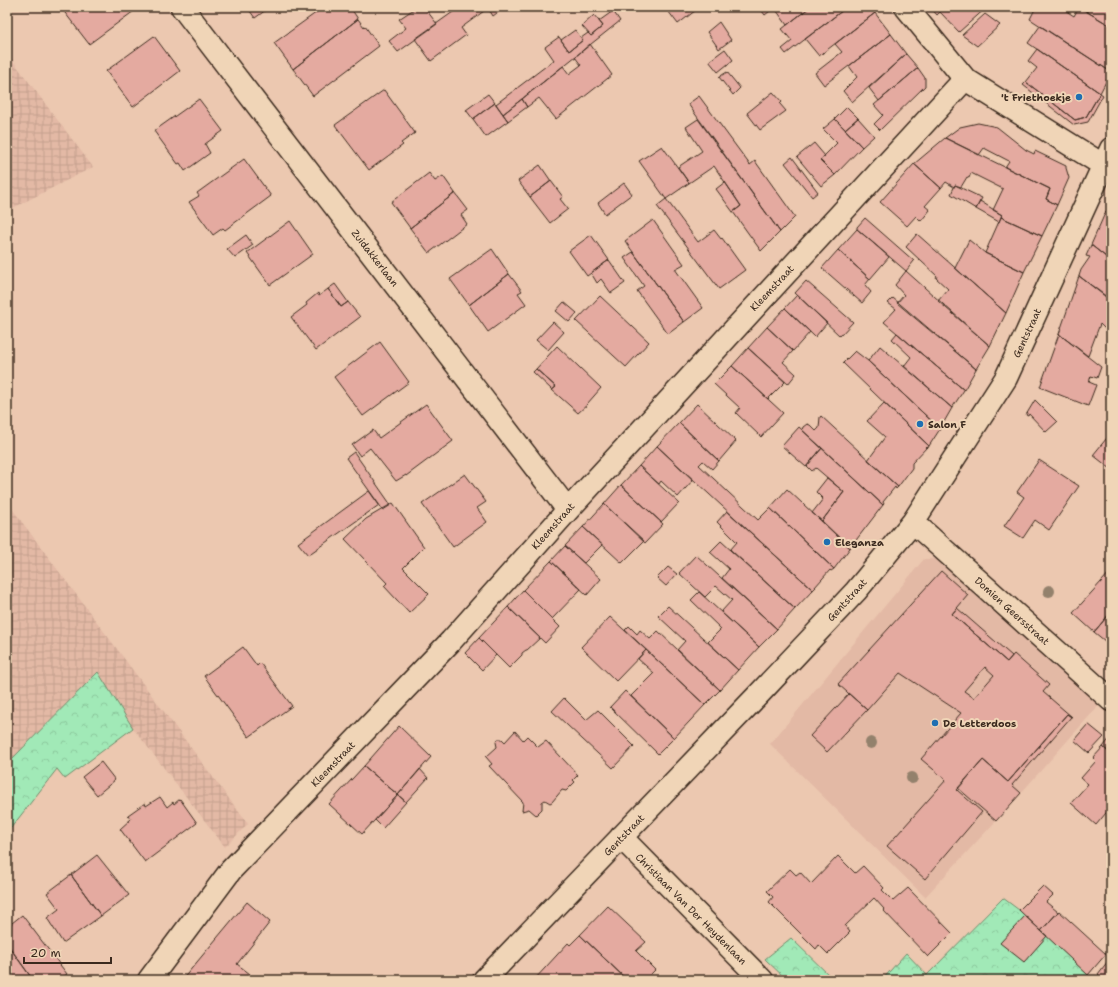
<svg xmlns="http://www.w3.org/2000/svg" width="1118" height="987" viewBox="0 0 1118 987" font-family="'Shantell Sans',sans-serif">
<defs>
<pattern id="industrial-grid" width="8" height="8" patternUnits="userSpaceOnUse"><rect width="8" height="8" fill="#e3b9a5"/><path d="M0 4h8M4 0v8" fill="none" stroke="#c49f8e"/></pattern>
<pattern id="forest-crowns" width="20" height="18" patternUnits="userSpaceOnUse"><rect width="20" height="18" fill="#a1e9b7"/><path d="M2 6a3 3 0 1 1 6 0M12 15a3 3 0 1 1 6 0" fill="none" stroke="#8cc89d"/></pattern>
</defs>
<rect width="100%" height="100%" fill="#ecc8b0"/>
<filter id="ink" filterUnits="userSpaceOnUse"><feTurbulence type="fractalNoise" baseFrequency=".025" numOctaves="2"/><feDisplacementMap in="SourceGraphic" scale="8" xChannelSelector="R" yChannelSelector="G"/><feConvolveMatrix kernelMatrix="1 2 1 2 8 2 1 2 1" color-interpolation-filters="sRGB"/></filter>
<g filter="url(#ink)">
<path fill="#e3b9a5" d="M924 559H944L1101 703 996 821 925 897 770 744Z"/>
<path fill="url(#industrial-grid)" d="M10 57 93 167 7 211V58Z
M7 502 248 824 225 847 133 728 98 672 7 764Z"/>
<path fill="url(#forest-crowns)" stroke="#6e8a6a" d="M98 672 133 728 65 779 57 769 7 833V764Z
M1003 898 1019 910 1094 980H882L906 953 927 975Z
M791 938 834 980H787L765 959Z"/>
<path fill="#e4aaa0" stroke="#3b2a1e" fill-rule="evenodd" d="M64 7H131L134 11 89 44 62 9Z
M247 7H270L255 18Z
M324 7H350L358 19 293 69 274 43Z
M417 7H424L437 24 398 52 389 41 406 28 399 19Z
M460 7H505L493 16 488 8 461 28 466 35 431 61 415 39Z
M665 7H700L678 24Z
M759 7H775L765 15Z
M774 7H810L787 25Z
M810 7H847L786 54 782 49 792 41 782 29Z
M847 7H870L875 13 819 56 805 39Z
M930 7H987L959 32 940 12 937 15Z
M1036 7H1060L1074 16 1079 7 1111 26V72L1030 19Z
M1079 7H1111V26Z
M613 11 620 21 503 114 496 104 554 60 545 47 559 37 569 51 583 40 581 38 588 33 591 36 603 26 599 21Z
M875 13 891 34 824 85 815 73 842 52 835 44Z
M985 14 1000 25 977 46 962 35Z
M594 15 603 26 591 36 582 26Z
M358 19 364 27 365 26 379 46 313 96 293 69Z
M719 22 731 40 719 49 707 32Z
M1040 26 1111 72 1100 93 1028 43Z
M575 30 583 40 569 51 561 40Z
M891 34 906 54 852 102 843 91 857 77 849 66Z
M154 36 180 71 133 107 106 71Z
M590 44 612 75 556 119 539 98 527 107 522 99 563 66 569 74 581 65 575 57Z
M725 49 733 60 718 72 709 61Z
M1037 49 1100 93 1086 117 1075 120 1026 82 1037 68 1028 61Z
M906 54 918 68 879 101 869 88Z
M918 68 925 78V86L880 130 874 124 883 115 874 105Z
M727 72 740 88 733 95 719 77Z
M1026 82 1075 120 1086 117 1100 93 1103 95 1088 122 1074 125 1023 85Z
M384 90 415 133 401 143 403 145 369 170 335 125Z
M773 92 782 102 780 104 786 111 760 130 747 113Z
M488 94 495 103 473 119 466 110Z
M699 96 750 165 755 161 795 217 780 232 688 104Z
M199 99 223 131 205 144 210 153 185 171 180 163 178 164 154 131Z
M522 99 527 107 508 121 503 114Z
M495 103 508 121 486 137 473 119Z
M847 107 858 118 845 129 835 119Z
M858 118 874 136 862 147 845 129Z
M698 119 780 232 761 251 733 212 741 206 714 166 689 183 678 167 702 151 686 127Z
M835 119 862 147 835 175 820 160 837 143 823 129Z
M978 123 997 127 1026 150 1034 154 1035 151 1066 166V168L1069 178 1057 205 1046 199 1050 189 1005 167 1009 161 984 148 979 155 945 138 960 127Z
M945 138 1050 189 1046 199 1057 205 1042 236 1001 217 1002 215 993 210 1003 189 971 173 969 178 967 177 961 187 955 185 954 187 946 182 941 188 914 164Z
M814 143 825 156 820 160 835 175 821 186 797 157Z
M662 146 689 183 666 199 639 161Z
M792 157 818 192 812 197 785 163Z
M244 159 271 196 225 230 223 228 213 235 189 202 199 196 197 193Z
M914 164 941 188 925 206 930 210 921 221 916 216 907 226 880 202Z
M540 165 551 181 530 197 518 181Z
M429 173 435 181 443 176 455 193 410 228 391 202Z
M551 181 563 197 560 199 568 209 550 223 530 197Z
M725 182 741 206 733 212 716 189Z
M624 183 632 194 605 214 598 203Z
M955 185 982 198 976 209 951 194Z
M455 193 468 210 461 215 467 224 429 253 410 228Z
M666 199 698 242 714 230 721 239 722 238 745 270 719 289 657 206Z
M980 201 1002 215 999 222 976 209Z
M1106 211 1111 213V261L1091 245Z
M1001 217 1042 236 1024 272 985 253Z
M865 218 914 261 906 271 857 229V227Z
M653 220 684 264 675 269 703 308 684 322 625 241Z
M290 221 313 254 270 285 247 253Z
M857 229 889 257 870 279 838 250Z
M917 234 1006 313 990 346 938 301 948 289 936 278 937 276 906 247Z
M246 235 253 245 235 258 227 249Z
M591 235 609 260 587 276 569 251Z
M969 240 985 253 1024 272 1006 313 955 268Z
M1091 245 1111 261V291L1107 297 1079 276 1081 270 1090 257 1086 256Z
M492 249 509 274 469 305 450 279Z
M838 250 870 279 865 285 871 292 862 303 822 268Z
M633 252 684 322 668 334 637 291 644 286 624 258Z
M609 260 625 283 611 293 601 279 597 283 591 273Z
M906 271 990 346 976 369 897 303 904 295 895 285Z
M509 274 522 291 518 293 526 304 488 332 469 305Z
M1079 276 1111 301V330L1109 333 1100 324 1088 356 1059 334Z
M806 281 853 322 840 336 795 293Z
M335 284 348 302 341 307 328 289Z
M328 289 341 307 348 302 360 317 316 350 291 317 307 305 306 303 318 293 319 296Z
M797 295 827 323 815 337 785 308Z
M600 296 649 342 626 367 576 321Z
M893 298 976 369 964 390 884 322 896 309 888 303Z
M564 302 577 313 569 322 556 311Z
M785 308 810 332 793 351 767 327Z
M553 322 564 332 548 350 536 340Z
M767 327 793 351 783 362 796 374 788 384 748 348Z
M897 333 964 390 952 408 904 366 911 357 892 339Z
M1059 334 1101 367 1097 378 1091 376 1089 382 1096 385 1088 406 1040 387Z
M380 342 409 382 363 416 334 377Z
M557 346 601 388 587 404H588L578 413 552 390 556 387 536 369Z
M880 346 952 408 940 429 868 361Z
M748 348 785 382 768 399 732 366Z
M855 351 868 361 940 429 929 446 843 363Z
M732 366 783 413 761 437 736 413 740 408 714 384Z
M536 369 556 387 552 390 533 372Z
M1035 400 1057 422 1046 432 1029 414 1028 416 1026 415Z
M884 403 929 446 928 448 927 447 912 463V468L898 487 868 460 885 437 867 421Z
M426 404 453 441 406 476V475L396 481 370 448 360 456 352 445 373 430 379 438Z
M697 404 736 441 719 461 679 423Z
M821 416 898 487 896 489 895 487 883 502 884 504 883 505 802 430 803 427 807 424 810 425 816 431 819 428 820 417Z
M679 423 719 461 712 469 703 461 699 465 758 520 770 508 834 569 831 571 830 570 815 587H816L813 590 657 446Z
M799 427 822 448 806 467 782 446Z
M1111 433V469L1093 455Z
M657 446 693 480 678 497 661 481 659 484 639 466Z
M822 448 883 505 850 548 822 521 844 492 816 468 812 471 807 466Z
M354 452 391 505 383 510 346 458Z
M1039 460 1079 486 1049 530 1035 520 1023 538 1004 526 1024 497 1017 492Z
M639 466 679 503 661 522 621 485Z
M465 474 486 502 477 508 487 522 453 547 422 504Z
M827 478 844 492 822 521 812 513 823 499 816 492Z
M621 485 663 524 645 543 604 504Z
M787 489 850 548 834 569 770 508Z
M369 491 379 505 308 555 298 543Z
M393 503 424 547 403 568 429 594 409 613 384 586 387 583 345 539 366 519Z
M604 504 644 541 622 563 583 527Z
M727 511 813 590 795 609 730 550 737 542 717 522Z
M583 527 602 545 584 563 565 546Z
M721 541 795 609 777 629 722 578 729 569 710 552Z
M565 546 601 579 587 595 551 561Z
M696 555 777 629 759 647 721 612 732 600 716 586 705 597 679 573Z
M551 561 581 589 552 619 523 590Z
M668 567 677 574 666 586 657 578Z
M941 571 968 595 952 614 1007 662 1014 654 1049 685 1043 692 1072 717 1067 714 1008 782 983 760 957 790 982 812 925 879 887 846 946 780 921 759 961 713 900 673 867 710 838 684ZM985 667 994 675 974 698 964 691Z
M1111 571V612L1094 632 1073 613Z
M523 590 560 627 545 643 508 607Z
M699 592 759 647 738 670 708 642 721 629 691 600Z
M668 606 738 670 720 690 677 650 685 641 658 616Z
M508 607 540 638 527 650H526L522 653V655L509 668 479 638Z
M957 608 1012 656 1007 662 952 614Z
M1111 612V646L1094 632Z
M610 617 646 650 616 681 581 647Z
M629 626 637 634 640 630 650 639 658 631 720 690 705 705 625 630Z
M479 638 496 655 482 670 465 653Z
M243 647 257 666 260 663 292 706 249 737 204 676Z
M646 650 705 705 674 738 631 696 654 673 638 659Z
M625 691 674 738 658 754 610 707Z
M849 694 867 710 827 752 810 736Z
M564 698 586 720 598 710 634 746 613 768 552 711Z
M1067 714 1071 717 1012 785 1021 793 996 821 958 788 983 760 1008 782Z
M1088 724 1104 737 1089 753 1074 740Z
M399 726 431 757 398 795 364 766Z
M515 731 523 740 527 736 538 747 546 741 578 775 573 780 575 782 566 791 562 790 552 802 550 803 545 800 542 802V809L536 815 529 809 522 811 523 802 489 766 492 764 486 757 497 747 496 742 498 739H502L505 742Z
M1111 737V754L1103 747Z
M1103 747 1111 754V807L1096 825 1071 803 1088 784 1081 778 1096 761 1093 758Z
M101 762 115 780 97 795 82 777Z
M364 766 398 795 362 834 329 804Z
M420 769 428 778 406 802 398 795Z
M398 795 406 802 383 828 375 820Z
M160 797 167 807 173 802 174 804 180 799 197 823 145 862 120 829 131 819 128 815 145 803 146 806Z
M97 855 129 895 101 916 71 875Z
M838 856 855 873 863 866 884 888 882 890 893 901 908 888 952 933 928 957 883 910 884 909 874 898 845 926 850 932 828 954 819 945 816 949 769 902 773 897 767 891 790 869 796 875 800 872 811 884Z
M71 875 101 916 63 943 47 918 59 909 47 893Z
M1043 886 1053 895 1046 902 1058 912 1041 931 1019 910Z
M247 902 270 922 237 964 250 974 245 980H182Z
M608 906 646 942 636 951 655 970 645 980H627L580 935Z
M1059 911 1106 954 1088 975 1041 931Z
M22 915 67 974 59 980H33L7 944V927Z
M1025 916 1047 936 1024 962 1000 943Z
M580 935 627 980H534L568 943 570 945Z
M9 946 33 980H7V947Z
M1108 961 1111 964V979L1104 980 1098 974Z"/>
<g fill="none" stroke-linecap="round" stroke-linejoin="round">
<g stroke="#3b2a1e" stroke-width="25">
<path id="minor" d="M182 7 568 510
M906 7 965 79 1103 165
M913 522 1111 700
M621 837 762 980
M149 980 231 870 451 641 568 510 965 79
M484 980 759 694 856 591 913 522 1006 378 1111 149"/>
</g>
<use href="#minor" stroke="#f0d5b7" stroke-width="22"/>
</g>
<g fill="#93816c">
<circle cx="1049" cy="591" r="6"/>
<circle cx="871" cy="743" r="6"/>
<circle cx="912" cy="778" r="6"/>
</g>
</g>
<g fill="#1f6fb2" stroke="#f0d5b7" stroke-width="1.5">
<circle cx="1079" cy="97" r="4"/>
<circle cx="920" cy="424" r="4"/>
<circle cx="827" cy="542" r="4"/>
<circle cx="935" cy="723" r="4"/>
</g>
<g text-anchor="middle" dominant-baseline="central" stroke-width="4" stroke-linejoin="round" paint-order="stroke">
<g font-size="10" font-weight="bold" fill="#3b2a1e" stroke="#f0d5b7" text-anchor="start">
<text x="1071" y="97" text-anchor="end">'t Friethoekje</text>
<text x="928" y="424">Salon F</text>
<text x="835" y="542">Eleganza</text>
<text x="943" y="723">De Letterdoos</text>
</g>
<g font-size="10" fill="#3b2a1e" stroke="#f0d5b7">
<text transform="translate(375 258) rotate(52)">Zuidakkerlaan</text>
<text transform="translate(772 288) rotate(-47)">Kleemstraat</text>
<text transform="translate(1027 333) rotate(-65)">Gentstraat</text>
<text transform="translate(553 526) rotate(-48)">Kleemstraat</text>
<text transform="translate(847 600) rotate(-48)">Gentstraat</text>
<text transform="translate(1012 611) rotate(42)">Domien Geersstraat</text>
<text transform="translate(333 764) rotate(-46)">Kleemstraat</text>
<text transform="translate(624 835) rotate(-46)">Gentstraat</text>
<text transform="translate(691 909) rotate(45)">Christiaan Van Der Heydenlaan</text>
</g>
</g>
<rect width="1118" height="987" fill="none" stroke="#f0d5b7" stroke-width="24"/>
<rect x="12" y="12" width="1094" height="963" fill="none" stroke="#3b2a1e" stroke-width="1.5" filter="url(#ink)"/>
<path d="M24 957v6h87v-6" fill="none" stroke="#3b2a1e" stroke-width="2"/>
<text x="30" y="957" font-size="12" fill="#3b2a1e" stroke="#f0d5b7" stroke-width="3" paint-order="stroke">20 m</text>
</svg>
